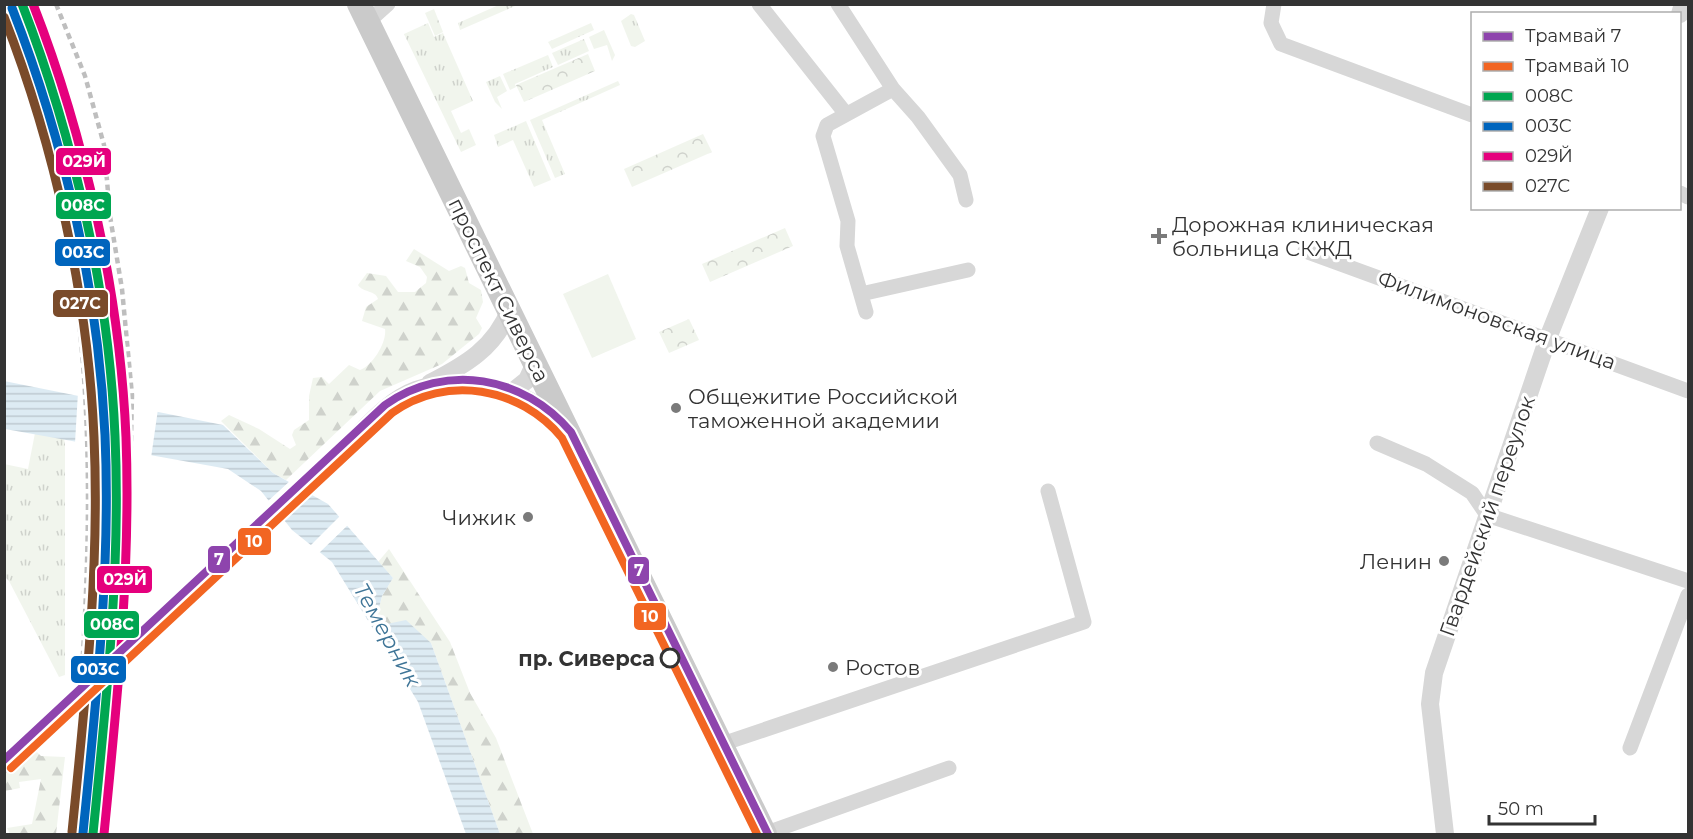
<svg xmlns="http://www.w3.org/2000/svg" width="1693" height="839" viewBox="0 0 1693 839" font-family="Montserrat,sans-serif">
<defs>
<pattern id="grass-tufts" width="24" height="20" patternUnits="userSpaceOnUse" patternTransform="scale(1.5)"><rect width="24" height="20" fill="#f1f5ed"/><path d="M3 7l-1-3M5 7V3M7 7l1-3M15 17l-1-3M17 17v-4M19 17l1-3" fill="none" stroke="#cfd2cc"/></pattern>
<pattern id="forest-firs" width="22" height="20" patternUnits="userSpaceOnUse" patternTransform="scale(1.5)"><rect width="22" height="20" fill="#f1f5ed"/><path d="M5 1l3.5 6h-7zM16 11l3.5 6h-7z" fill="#cfd2cc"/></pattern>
<pattern id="park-crowns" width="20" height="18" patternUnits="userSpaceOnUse" patternTransform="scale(1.5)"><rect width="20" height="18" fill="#f1f5ed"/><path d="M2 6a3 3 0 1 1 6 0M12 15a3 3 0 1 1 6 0" fill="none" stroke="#cfd2cc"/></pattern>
<pattern id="water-rules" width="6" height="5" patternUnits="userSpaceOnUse" patternTransform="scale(1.5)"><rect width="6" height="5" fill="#ddebf3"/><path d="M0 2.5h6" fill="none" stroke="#becad1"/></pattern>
</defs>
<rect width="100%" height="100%" fill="#fff"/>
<path fill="url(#grass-tufts)" d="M501 4 515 6 460 30 458 23Z
M631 14 634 15 645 41 635 47 631 46 621 21Z
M428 23 434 37 443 33 473 101 451 111 461 133 469 129 476 145 461 152 404 34Z
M591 23 594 30 552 49 548 42Z
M604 30 615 55 612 61 607 45 594 49 589 37Z
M584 39 589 51 558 65 552 53Z
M548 55 553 67 515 84 516 87 510 90 503 74Z
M500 76 507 91 497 97 502 109 495 102 486 82Z
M618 81 620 85 542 120 565 174 555 178 530 120Z
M526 121 551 180 534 187 513 140 498 147 494 135Z
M35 433 64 438 65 444V675L59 677 9 581 5 577 4 464 28 469Z"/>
<path fill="url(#forest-firs)" d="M414 249 449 271 461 266 465 268 469 283 481 290 483 302 476 318 482 328 479 334 442 364 380 391 286 480 273 473 221 421 229 415 259 429 290 449 296 445 292 435 294 430 309 420V396L313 378 322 377 329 384 349 365 360 370C373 365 387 342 385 329L362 321 366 307 378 299C376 290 363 293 358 285L367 273 386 276 398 292H415L426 283 427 277 420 267 406 261Z
M389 549 450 642 470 693 496 738 533 834H500L431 643 382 625 377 616 382 596 393 578 378 562Z
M36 751 41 756 65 757 56 834H10L7 828 32 824 41 779 19 782 20 788 5 791V772L13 773Z"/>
<path fill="url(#park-crowns)" d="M434 9 443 32 435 36 425 13Z
M588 54 595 71 524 102 516 85Z
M703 134 712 152 632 187 624 169Z
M785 228 793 246 710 282 702 264Z
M689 319 699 340 669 353 659 332Z"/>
<path fill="#f1f5ed" d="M608 274 636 339 592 358 563 294Z"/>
<path fill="url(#water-rules)" d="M4 381 223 425 273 473 328 504 393 578 382 596 377 616 382 625 406 620 431 643 500 834H466L418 702 332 562 292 530 261 491 228 469 5 429Z"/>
<path fill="#fff" d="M78 392 158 409 151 458 75 443Z
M291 480 314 492 282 522 267 502Z
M341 515 349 524 318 554 309 547Z"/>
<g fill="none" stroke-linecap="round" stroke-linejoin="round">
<path stroke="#d7d7d7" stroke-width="15" d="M759 4 846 114
M838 4 893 89 918 117 960 175 966 200
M1274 4 1271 23 1281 44 1472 115
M368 22 388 4
M1680 193 1688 197
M1305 251 1688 391
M861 294 968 270
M866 312 847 246 848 221 823 136 827 125 893 89
M1377 443 1426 464 1472 493 1487 515 1688 581
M722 744 1084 622 1048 491
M1630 748 1688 595
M764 834 949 768"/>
<path stroke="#d7d7d7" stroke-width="18" d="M1680 14 1683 4
M430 383C465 365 495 348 510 309
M511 393 527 380 535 363
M348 445C368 425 389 400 416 390 462 373 529 389 561 425
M1445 834 1430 704 1434 673 1548 338 1600 208"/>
<path stroke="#cacaca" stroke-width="24" d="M359 4 765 834"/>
<path stroke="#bebebe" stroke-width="4.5" stroke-dasharray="6 4.5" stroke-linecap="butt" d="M56 4 85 76 104 145 110 216 122 289 132 395 129 524
M4 21C114 289 92 554 70 834"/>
<path stroke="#d7d7d7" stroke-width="18" d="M5 764 348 445"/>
<g stroke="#fff" stroke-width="14">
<path id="rail-1" d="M22 4C74 138 109 293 115 436 121 569 106 703 93 834"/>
</g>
<g stroke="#fff" stroke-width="14">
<path id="rail-2" d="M12 8C65 143 98 290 105 435 111 567 96 702 83 833"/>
</g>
<g stroke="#fff" stroke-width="14">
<path id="rail-3" d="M33 4C85 137 120 295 126 437 131 569 117 703 104 834"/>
</g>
<g stroke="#fff" stroke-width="14">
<path id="rail-4" d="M4 17C55 147 88 298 94 437 100 569 85 702 72 832"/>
</g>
<use href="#rail-1" stroke="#00a651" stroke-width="9"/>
<use href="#rail-2" stroke="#0065bd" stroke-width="9"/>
<use href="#rail-3" stroke="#e5007d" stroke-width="9"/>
<use href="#rail-4" stroke="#7a4b2a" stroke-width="9"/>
<g stroke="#fff" stroke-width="12">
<path id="tram-1" d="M4 760 385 405C446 362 524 376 571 432L768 834"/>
</g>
<g stroke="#fff" stroke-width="12">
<path id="tram-2" d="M11 768 392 413C446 374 520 387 562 438L757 834"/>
</g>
<use href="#tram-1" stroke="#8e44ad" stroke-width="8"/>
<use href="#tram-2" stroke="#f26522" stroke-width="8"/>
</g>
<g fill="#7a7a7a" stroke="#fff" stroke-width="2">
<path d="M1156 227h6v6h6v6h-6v6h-6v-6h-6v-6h6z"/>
<circle cx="676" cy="408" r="6"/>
<circle cx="528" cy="517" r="6"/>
<circle cx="1444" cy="561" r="6"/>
<circle cx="833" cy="667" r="6"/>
</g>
<circle fill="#fff" stroke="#333" stroke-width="3" cx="670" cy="658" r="9"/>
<g text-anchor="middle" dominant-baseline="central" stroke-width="6" stroke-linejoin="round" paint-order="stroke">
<g font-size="21" fill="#333" stroke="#fff" text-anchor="start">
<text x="1172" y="224">Дорожная клиническая<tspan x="1172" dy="24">больница СКЖД</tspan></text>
<text x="688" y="396">Общежитие Российской<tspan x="688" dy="24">таможенной академии</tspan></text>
<text x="516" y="517" text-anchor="end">Чижик</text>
<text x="1432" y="561" text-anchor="end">Ленин</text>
<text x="845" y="667">Ростов</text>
</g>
<g font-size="21" fill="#333" stroke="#fff">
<text transform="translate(499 290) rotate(64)">проспект Сиверса</text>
<text transform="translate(1497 320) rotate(20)">Филимоновская улица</text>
<text transform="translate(1487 516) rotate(-71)">Гвардейский переулок</text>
</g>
<g font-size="21" font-weight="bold" fill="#333" stroke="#fff" text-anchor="end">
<text x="655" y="658">пр. Сиверса</text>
</g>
<g font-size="22" font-style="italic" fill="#3f7597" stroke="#fff">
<text transform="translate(387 635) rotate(61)">Темерник</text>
</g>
</g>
<g stroke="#fff" stroke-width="2">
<rect x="55" y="147" width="57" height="29" rx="6" fill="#e5007d"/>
<rect x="55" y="191" width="57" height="29" rx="6" fill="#00a651"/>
<rect x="54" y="238" width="57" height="29" rx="6" fill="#0065bd"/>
<rect x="52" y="289" width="57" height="29" rx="6" fill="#7a4b2a"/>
<rect x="237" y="527" width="35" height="29" rx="6" fill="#f26522"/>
<rect x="207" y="545" width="24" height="29" rx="6" fill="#8e44ad"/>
<rect x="627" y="556" width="23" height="29" rx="6" fill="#8e44ad"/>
<rect x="96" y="565" width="57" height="29" rx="6" fill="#e5007d"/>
<rect x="633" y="602" width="34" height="29" rx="6" fill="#f26522"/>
<rect x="83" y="610" width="57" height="29" rx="6" fill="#00a651"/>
<rect x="70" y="655" width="57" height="29" rx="6" fill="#0065bd"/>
</g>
<g font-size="16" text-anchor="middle" font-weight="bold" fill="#fff">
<text x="84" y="167">029Й</text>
<text x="83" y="211">008С</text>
<text x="83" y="258">003С</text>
<text x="80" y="309">027С</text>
<text x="254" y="547">10</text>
<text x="219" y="565">7</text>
<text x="639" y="576">7</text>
<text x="125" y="585">029Й</text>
<text x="650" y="622">10</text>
<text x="112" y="630">008С</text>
<text x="98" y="675">003С</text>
</g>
<rect width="1693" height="839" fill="none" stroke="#333333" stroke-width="12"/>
<rect x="1471" y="12" width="210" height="198" fill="#ffffff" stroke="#adadad" stroke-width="1.5"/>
<rect x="1483" y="32" width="30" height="9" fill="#8e44ad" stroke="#adadad" stroke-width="1.5"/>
<text x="1525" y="42" font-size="18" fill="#333333">Трамвай 7</text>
<rect x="1483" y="62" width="30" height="9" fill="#f26522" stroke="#adadad" stroke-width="1.5"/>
<text x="1525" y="72" font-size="18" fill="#333333">Трамвай 10</text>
<rect x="1483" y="92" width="30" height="9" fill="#00a651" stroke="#adadad" stroke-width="1.5"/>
<text x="1525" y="102" font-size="18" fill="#333333">008С</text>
<rect x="1483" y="122" width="30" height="9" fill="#0065bd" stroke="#adadad" stroke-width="1.5"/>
<text x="1525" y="132" font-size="18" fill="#333333">003С</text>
<rect x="1483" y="152" width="30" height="9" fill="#e5007d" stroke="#adadad" stroke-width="1.5"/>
<text x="1525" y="162" font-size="18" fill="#333333">029Й</text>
<rect x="1483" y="182" width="30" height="9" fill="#7a4b2a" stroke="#adadad" stroke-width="1.5"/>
<text x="1525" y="192" font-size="18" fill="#333333">027С</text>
<path d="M1489 815v9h106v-9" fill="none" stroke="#333333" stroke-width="3"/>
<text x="1498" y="815" font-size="18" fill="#333333" stroke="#ffffff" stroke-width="4.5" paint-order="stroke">50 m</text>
</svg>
